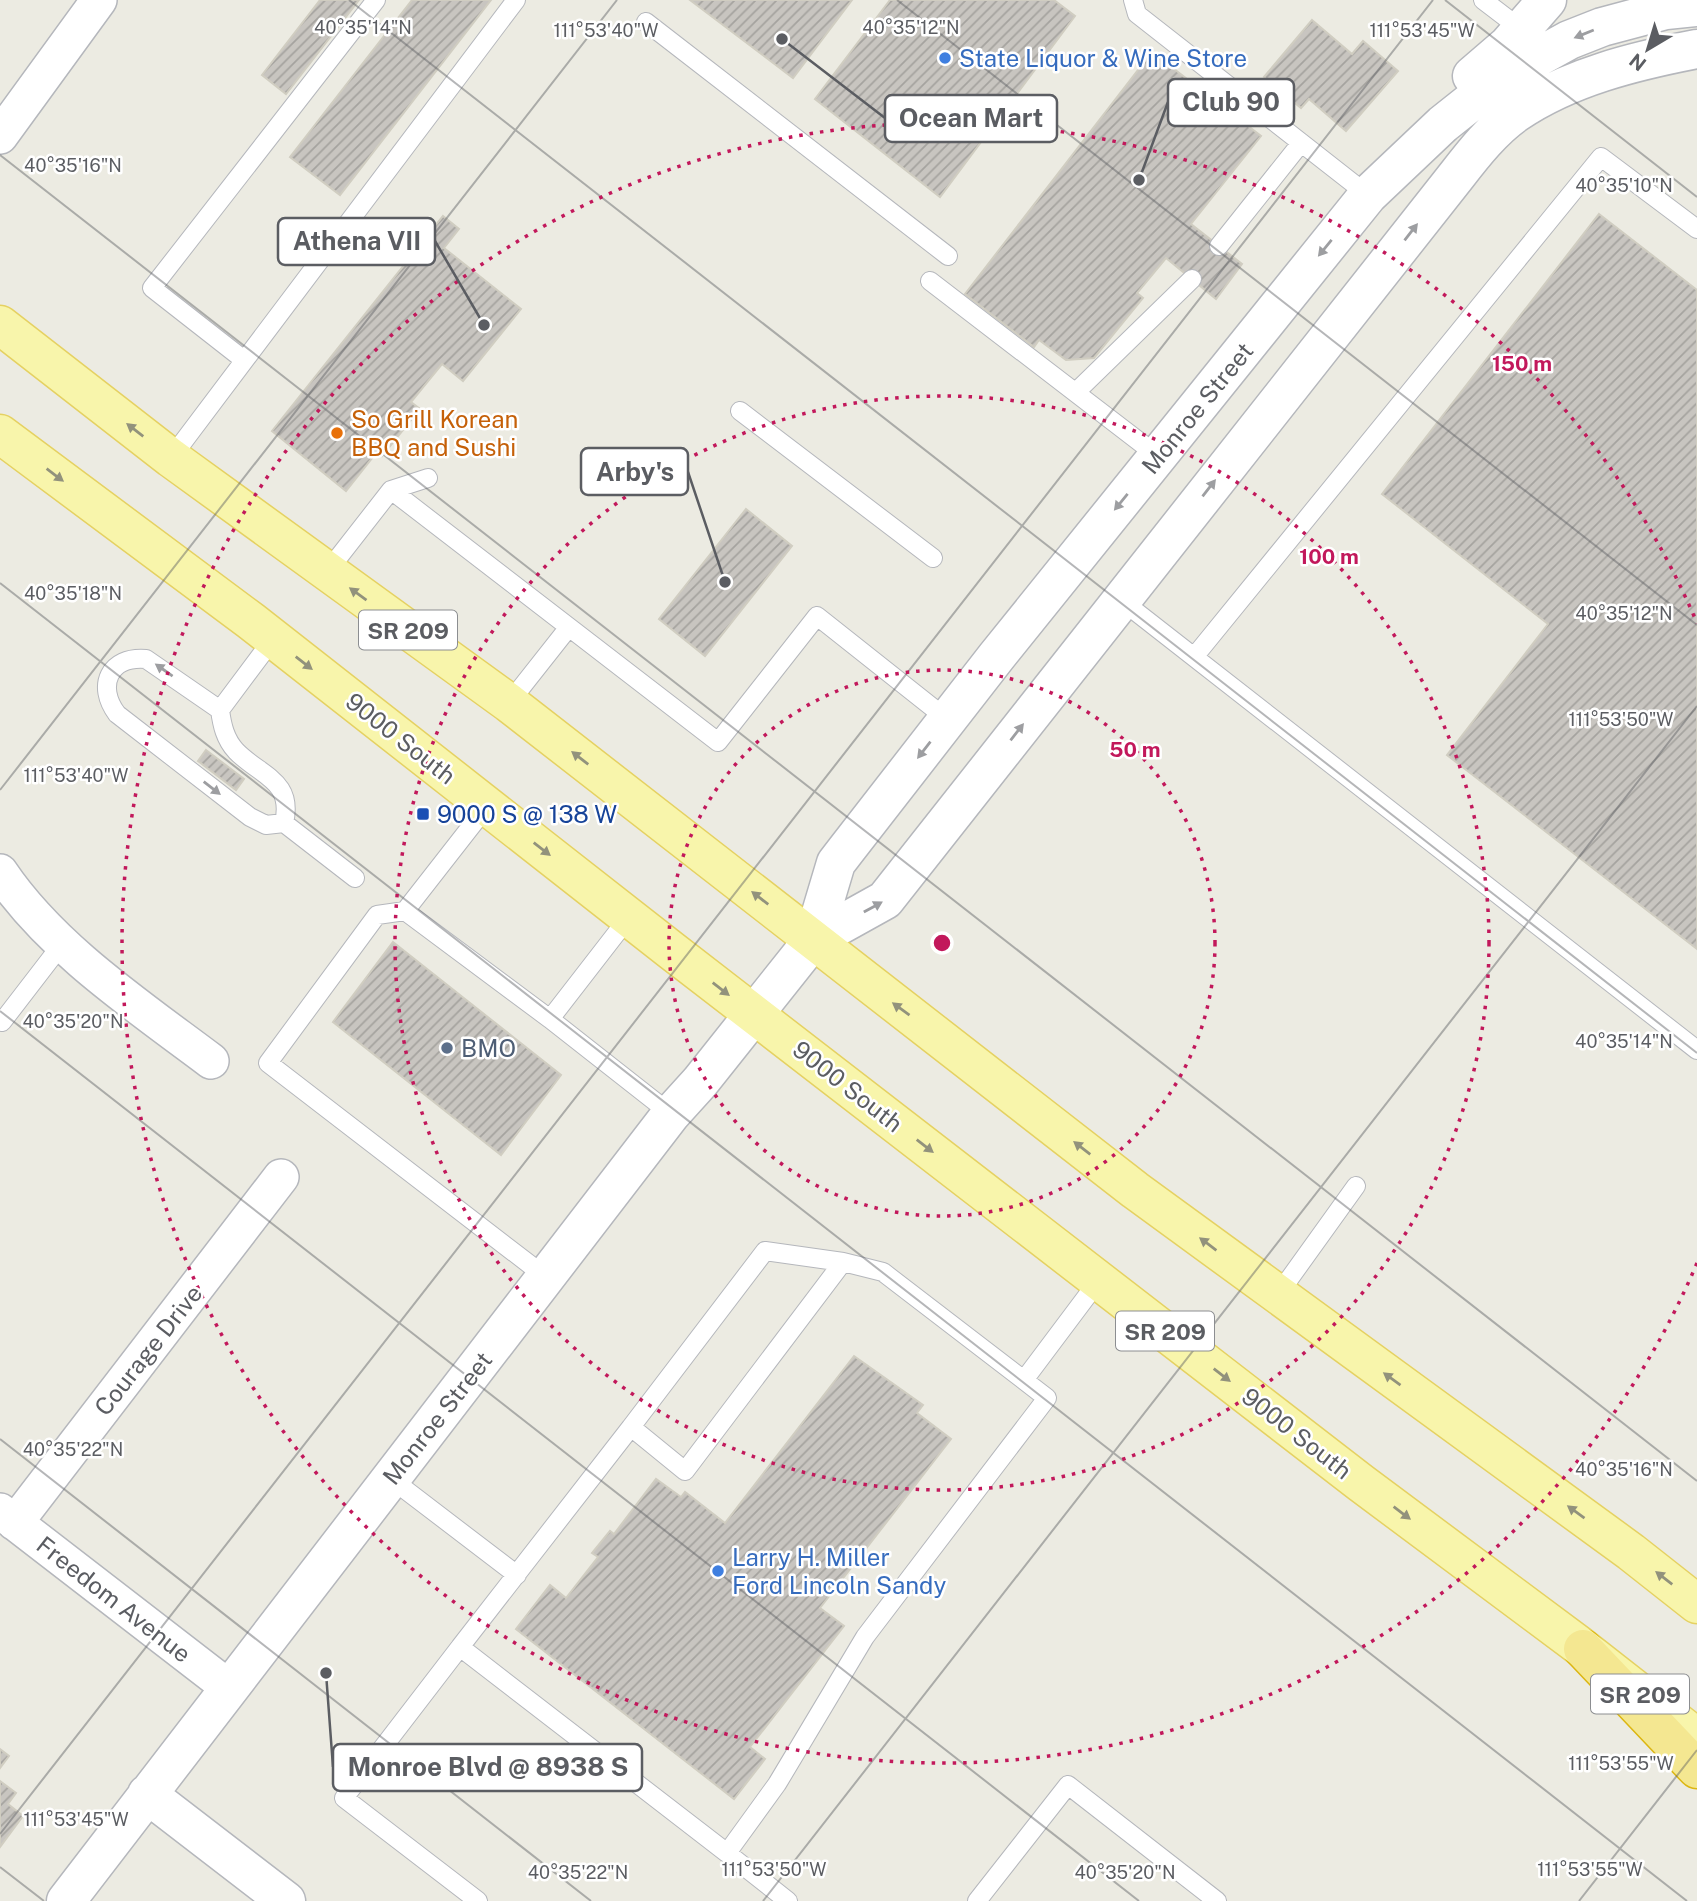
<svg xmlns="http://www.w3.org/2000/svg" width="1697" height="1901" viewBox="0 0 1697 1901" font-family="'Public Sans',sans-serif">
<defs>
<pattern id="building-hatch" width="6" height="6" patternUnits="userSpaceOnUse" patternTransform="scale(1.75)"><rect width="6" height="6" fill="#c8c5c0"/><path d="M-1 1l2-2M0 6l6-6M5 7l2-2" fill="none" stroke="#a5a39f"/></pattern>
</defs>
<rect width="100%" height="100%" fill="#ecebe2"/>
<path fill="url(#building-hatch)" stroke="#d0cdc1" stroke-width="2" d="M320 0H359L286 94 262 75Z
M412 0H491L340 195 290 157Z
M690 0H852L793 78Z
M890 0H1054L1075 16 940 197 815 99Z
M1312 20 1352 54 1363 41 1398 71 1346 131 1309 99 1301 108 1264 77Z
M1152 52 1261 136 1191 224 1242 264 1216 299 1166 258 1137 293 1143 298 1094 358 1066 360 1039 340 1034 347 965 294Z
M1599 214 1697 290V949L1447 755 1548 624 1382 494Z
M443 216 459 229 444 248 521 309 463 381 442 364 411 402 420 409 382 456 377 452 346 491 272 431Z
M746 509 792 546 705 656 659 619Z
M206 750 244 779 236 790 198 761Z
M393 942 561 1075 501 1155 333 1022Z
M854 1356 923 1405 917 1413 951 1439 820 1608 844 1626 750 1747 765 1759 734 1799 516 1629 550 1585 566 1598 598 1557 592 1553 610 1531 614 1534 656 1479 681 1497 685 1492 725 1523Z
M0 1749 9 1756 0 1768Z
M0 1781 16 1793 8 1804 23 1816 0 1847Z"/>
<g fill="none" stroke-linecap="round" stroke-linejoin="round">
<g stroke="#b5b7bc" stroke-width="20">
<path id="service" d="M1133 0 1137 14 1368 195
M1483 0 1521 29
M646 22 948 256
M1219 246 1301 143
M930 281 1158 456
M244 360 152 288 376 0
M1076 392 1192 279
M740 411 933 558
M171 458 516 0
M391 490 718 742 817 616 947 719
M327 572 391 490 428 478
M1121 600 1697 1050
M1194 657 1601 157 1697 229
M509 703 569 627
M220 710 273 639
M487 806 405 911 550 1019 629 917
M284 823 266 825 250 817 117 714C96 686 109 656 146 659L220 710C222 725 225 739 236 751 260 776 294 780 284 823L355 878
M405 911 377 915 268 1063 546 1277
M550 1019 671 1114
M2 1022 62 944
M843 1262 883 1272 1047 1398 865 1637 777 1784 727 1853 460 1647 631 1427 685 1471Z
M1277 1296 1356 1186
M1024 1380 1099 1280
M631 1427 765 1251 843 1262
M390 1478 517 1575
M460 1647 344 1798 478 1901
M727 1853 788 1901
M977 1901 1068 1785 1217 1901"/>
</g>
<g stroke="#b5b7bc" stroke-width="38">
<path id="minor" d="M0 136 99 0
M0 872C51 948 138 1006 211 1061
M0 1511 228 1687
M15 1523 281 1177"/>
</g>
<g stroke="#b5b7bc" stroke-width="41">
<path id="tertiary" d="M1472 76 1508 45 1547 0
M813 940 885 900 1457 175C1474 153 1493 129 1516 113 1569 77 1635 61 1697 49
M147 1794 286 1901
M66 1901 671 1114 700 1082 813 940 836 863 846 850 996 657 1368 195 1443 124 1477 97 1540 56 1569 40 1602 27 1666 10 1697 7"/>
</g>
<g stroke="#e5d162" stroke-width="41">
<path id="primary" d="M0 325 171 458 509 703 1135 1190 1631 1552 1697 1604
M0 434 251 621 672 951 1361 1483 1577 1644 1697 1738"/>
</g>
<g stroke="#dcb612" stroke-width="41">
<path id="motorway" d="M1583 1649 1697 1769"/>
</g>
<use href="#service" stroke="#fff" stroke-width="18"/>
<use href="#minor" stroke="#fff" stroke-width="35"/>
<use href="#tertiary" stroke="#fff" stroke-width="38"/>
<use href="#primary" stroke="#f8f5ab" stroke-width="38"/>
<use href="#motorway" stroke="#f4e791" stroke-width="38"/>
</g>
<defs><path id="oneway-solid" d="M-6-.8H1V-3.2L6.5 0L1 3.2V.8H-6Z" transform="scale(1.75)"/></defs>
<g fill="#9d9ea1">
<use href="#oneway-solid" transform="translate(1584 34) rotate(158)"/>
<use href="#oneway-solid" transform="translate(1411 232) rotate(-52)"/>
<use href="#oneway-solid" transform="translate(1325 248) rotate(129)"/>
<use href="#oneway-solid" transform="translate(1209 488) rotate(-52)"/>
<use href="#oneway-solid" transform="translate(1121 502) rotate(129)"/>
<use href="#oneway-solid" transform="translate(164 670) rotate(-145)"/>
<use href="#oneway-solid" transform="translate(1017 732) rotate(-52)"/>
<use href="#oneway-solid" transform="translate(924 750) rotate(128)"/>
<use href="#oneway-solid" transform="translate(212 788) rotate(38)"/>
<use href="#oneway-solid" transform="translate(873 907) rotate(-29)"/>
</g>
<g fill="#92927c">
<use href="#oneway-solid" transform="translate(135 430) rotate(-142)"/>
<use href="#oneway-solid" transform="translate(55 475) rotate(37)"/>
<use href="#oneway-solid" transform="translate(358 594) rotate(-144)"/>
<use href="#oneway-solid" transform="translate(304 663) rotate(38)"/>
<use href="#oneway-solid" transform="translate(580 758) rotate(-142)"/>
<use href="#oneway-solid" transform="translate(542 849) rotate(38)"/>
<use href="#oneway-solid" transform="translate(760 898) rotate(-142)"/>
<use href="#oneway-solid" transform="translate(721 989) rotate(38)"/>
<use href="#oneway-solid" transform="translate(901 1009) rotate(-144)"/>
<use href="#oneway-solid" transform="translate(925 1146) rotate(38)"/>
<use href="#oneway-solid" transform="translate(1082 1148) rotate(-142)"/>
<use href="#oneway-solid" transform="translate(1208 1244) rotate(-143)"/>
<use href="#oneway-solid" transform="translate(1222 1375) rotate(38)"/>
<use href="#oneway-solid" transform="translate(1392 1379) rotate(-144)"/>
<use href="#oneway-solid" transform="translate(1576 1512) rotate(-144)"/>
<use href="#oneway-solid" transform="translate(1402 1513) rotate(37)"/>
<use href="#oneway-solid" transform="translate(1664 1578) rotate(-142)"/>
</g>
<path fill="none" stroke="#5b5d62" stroke-width="2" stroke-opacity="0.45" d="M349 0 1697 1053M897 0 1697 625M1445 0 1697 197M0 155 1697 1481M0 583 1687 1901M0 790 617 0M0 1011 1139 1901M0 1439 591 1901M0 1834 1433 0M0 1867 44 1901M763 1901 1697 706M1579 1901 1697 1750"/>
<g fill="none" stroke="#c2185b" stroke-width="3.5" stroke-dasharray="3.5 7">
<circle cx="942" cy="943" r="273"/>
<circle cx="942" cy="943" r="547"/>
<path d="M1697 1263A820 820 0 1 1 1697 623"/>
</g>
<g fill="#3f7fe0" stroke="#fff" stroke-width="2.5">
<circle cx="945" cy="58" r="7"/>
<circle cx="718" cy="1571" r="7"/>
</g>
<circle fill="#e8710a" stroke="#fff" stroke-width="2.5" cx="337" cy="433" r="7"/>
<rect fill="#1a4fb4" stroke="#fff" stroke-width="2.5" x="416" y="807" width="14" height="14" rx="3.5"/>
<circle fill="#5c6f8a" stroke="#fff" stroke-width="2.5" cx="447" cy="1048" r="7"/>
<g text-anchor="middle" dominant-baseline="central" stroke-width="5" stroke-linejoin="round" paint-order="stroke">
<g fill="#fff" stroke="#8c8e91" stroke-width="2">
<rect x="359" y="610.5" width="98" height="39" rx="5"/>
<rect x="1116" y="1311.5" width="98" height="39" rx="5"/>
<rect x="1591" y="1674.5" width="98" height="39" rx="5"/>
</g>
<g font-size="23" font-weight="bold" fill="#5b5d62">
<text x="408" y="630">SR 209</text>
<text x="1165" y="1331">SR 209</text>
<text x="1640" y="1694">SR 209</text>
</g>
<g font-size="24" fill="#366cbe" stroke="#fff" text-anchor="start">
<text x="959" y="58">State Liquor &amp; Wine Store</text>
<text x="732" y="1557">Larry H. Miller<tspan x="732" dy="28">Ford Lincoln Sandy</tspan></text>
</g>
<g font-size="24" fill="#5b5d62" stroke="#fff">
<text transform="translate(1197 408) rotate(-51)">Monroe Street</text>
<text transform="translate(401 738) rotate(38)">9000 South</text>
<text transform="translate(848 1086) rotate(38)">9000 South</text>
<text transform="translate(148 1350) rotate(-52)">Courage Drive</text>
<text transform="translate(437 1418) rotate(-52)">Monroe Street</text>
<text transform="translate(1297 1433) rotate(38)">9000 South</text>
<text transform="translate(114 1599) rotate(38)">Freedom Avenue</text>
</g>
<g font-size="24" fill="#c56008" stroke="#fff" text-anchor="start">
<text x="351" y="419">So Grill Korean<tspan x="351" dy="28">BBQ and Sushi</tspan></text>
</g>
<g font-size="24" fill="#164399" stroke="#fff" text-anchor="start">
<text x="437" y="814">9000 S @ 138 W</text>
</g>
<g font-size="24" fill="#4e5e75" stroke="#fff" text-anchor="start">
<text x="461" y="1048">BMO</text>
</g>
</g>
<g font-size="18" text-anchor="middle" fill="#5b5d62" stroke="#fff" stroke-width="5" stroke-linejoin="round" paint-order="stroke">
<text x="363" y="34">40°35'14"N</text>
<text x="911" y="34">40°35'12"N</text>
<text x="606" y="37">111°53'40"W</text>
<text x="1422" y="37">111°53'45"W</text>
<text x="73" y="172">40°35'16"N</text>
<text x="1624" y="192">40°35'10"N</text>
<text x="73" y="600">40°35'18"N</text>
<text x="1624" y="620">40°35'12"N</text>
<text x="1621" y="726">111°53'50"W</text>
<text x="76" y="782">111°53'40"W</text>
<text x="73" y="1028">40°35'20"N</text>
<text x="1624" y="1048">40°35'14"N</text>
<text x="73" y="1456">40°35'22"N</text>
<text x="1624" y="1476">40°35'16"N</text>
<text x="1621" y="1770">111°53'55"W</text>
<text x="76" y="1826">111°53'45"W</text>
<text x="774" y="1876">111°53'50"W</text>
<text x="1590" y="1876">111°53'55"W</text>
<text x="578" y="1879">40°35'22"N</text>
<text x="1125" y="1879">40°35'20"N</text>
</g>
<circle cx="942" cy="943" r="10" fill="#c2185b" stroke="#fff" stroke-width="3.5"/>
<g font-size="21" text-anchor="middle" font-weight="bold" fill="#c2185b" stroke="#fff" stroke-width="5" stroke-linejoin="round" paint-order="stroke">
<text x="1522" y="371">150 m</text>
<text x="1329" y="564">100 m</text>
<text x="1135" y="757">50 m</text>
</g>
<path fill="none" stroke="#5b5d62" stroke-width="2.5" d="M1139 180L1168 102M782 39L885 118M484 325L435 241M725 582L688 472M326 1673L333 1767"/>
<g fill="#5b5d62" stroke="#fff" stroke-width="2.5">
<circle cx="1139" cy="180" r="7"/>
<circle cx="782" cy="39" r="7"/>
<circle cx="484" cy="325" r="7"/>
<circle cx="725" cy="582" r="7"/>
<circle cx="326" cy="1673" r="7"/>
</g>
<g fill="#fff" stroke="#5b5d62" stroke-width="2.5">
<rect x="1168" y="79" width="126" height="47" rx="7"/>
<rect x="885" y="95" width="172" height="47" rx="7"/>
<rect x="278" y="218" width="157" height="47" rx="7"/>
<rect x="581" y="448" width="107" height="47" rx="7"/>
<rect x="333" y="1744" width="309" height="47" rx="7"/>
</g>
<g font-size="26" text-anchor="middle" font-weight="bold" fill="#5b5d62">
<text x="1231" y="111">Club 90</text>
<text x="971" y="127">Ocean Mart</text>
<text x="357" y="250">Athena VII</text>
<text x="635" y="481">Arby's</text>
<text x="488" y="1776">Monroe Blvd @ 8938 S</text>
</g>
<g transform="translate(1648 49) rotate(218)" stroke="#ffffff" stroke-width="5" paint-order="stroke">
<path d="M0-5L12 26L0 18L-12 26Z" fill="#5b5d62"/>
<text y="-10" font-size="19" font-weight="bold" text-anchor="middle" fill="#5b5d62">N</text>
</g>
</svg>
